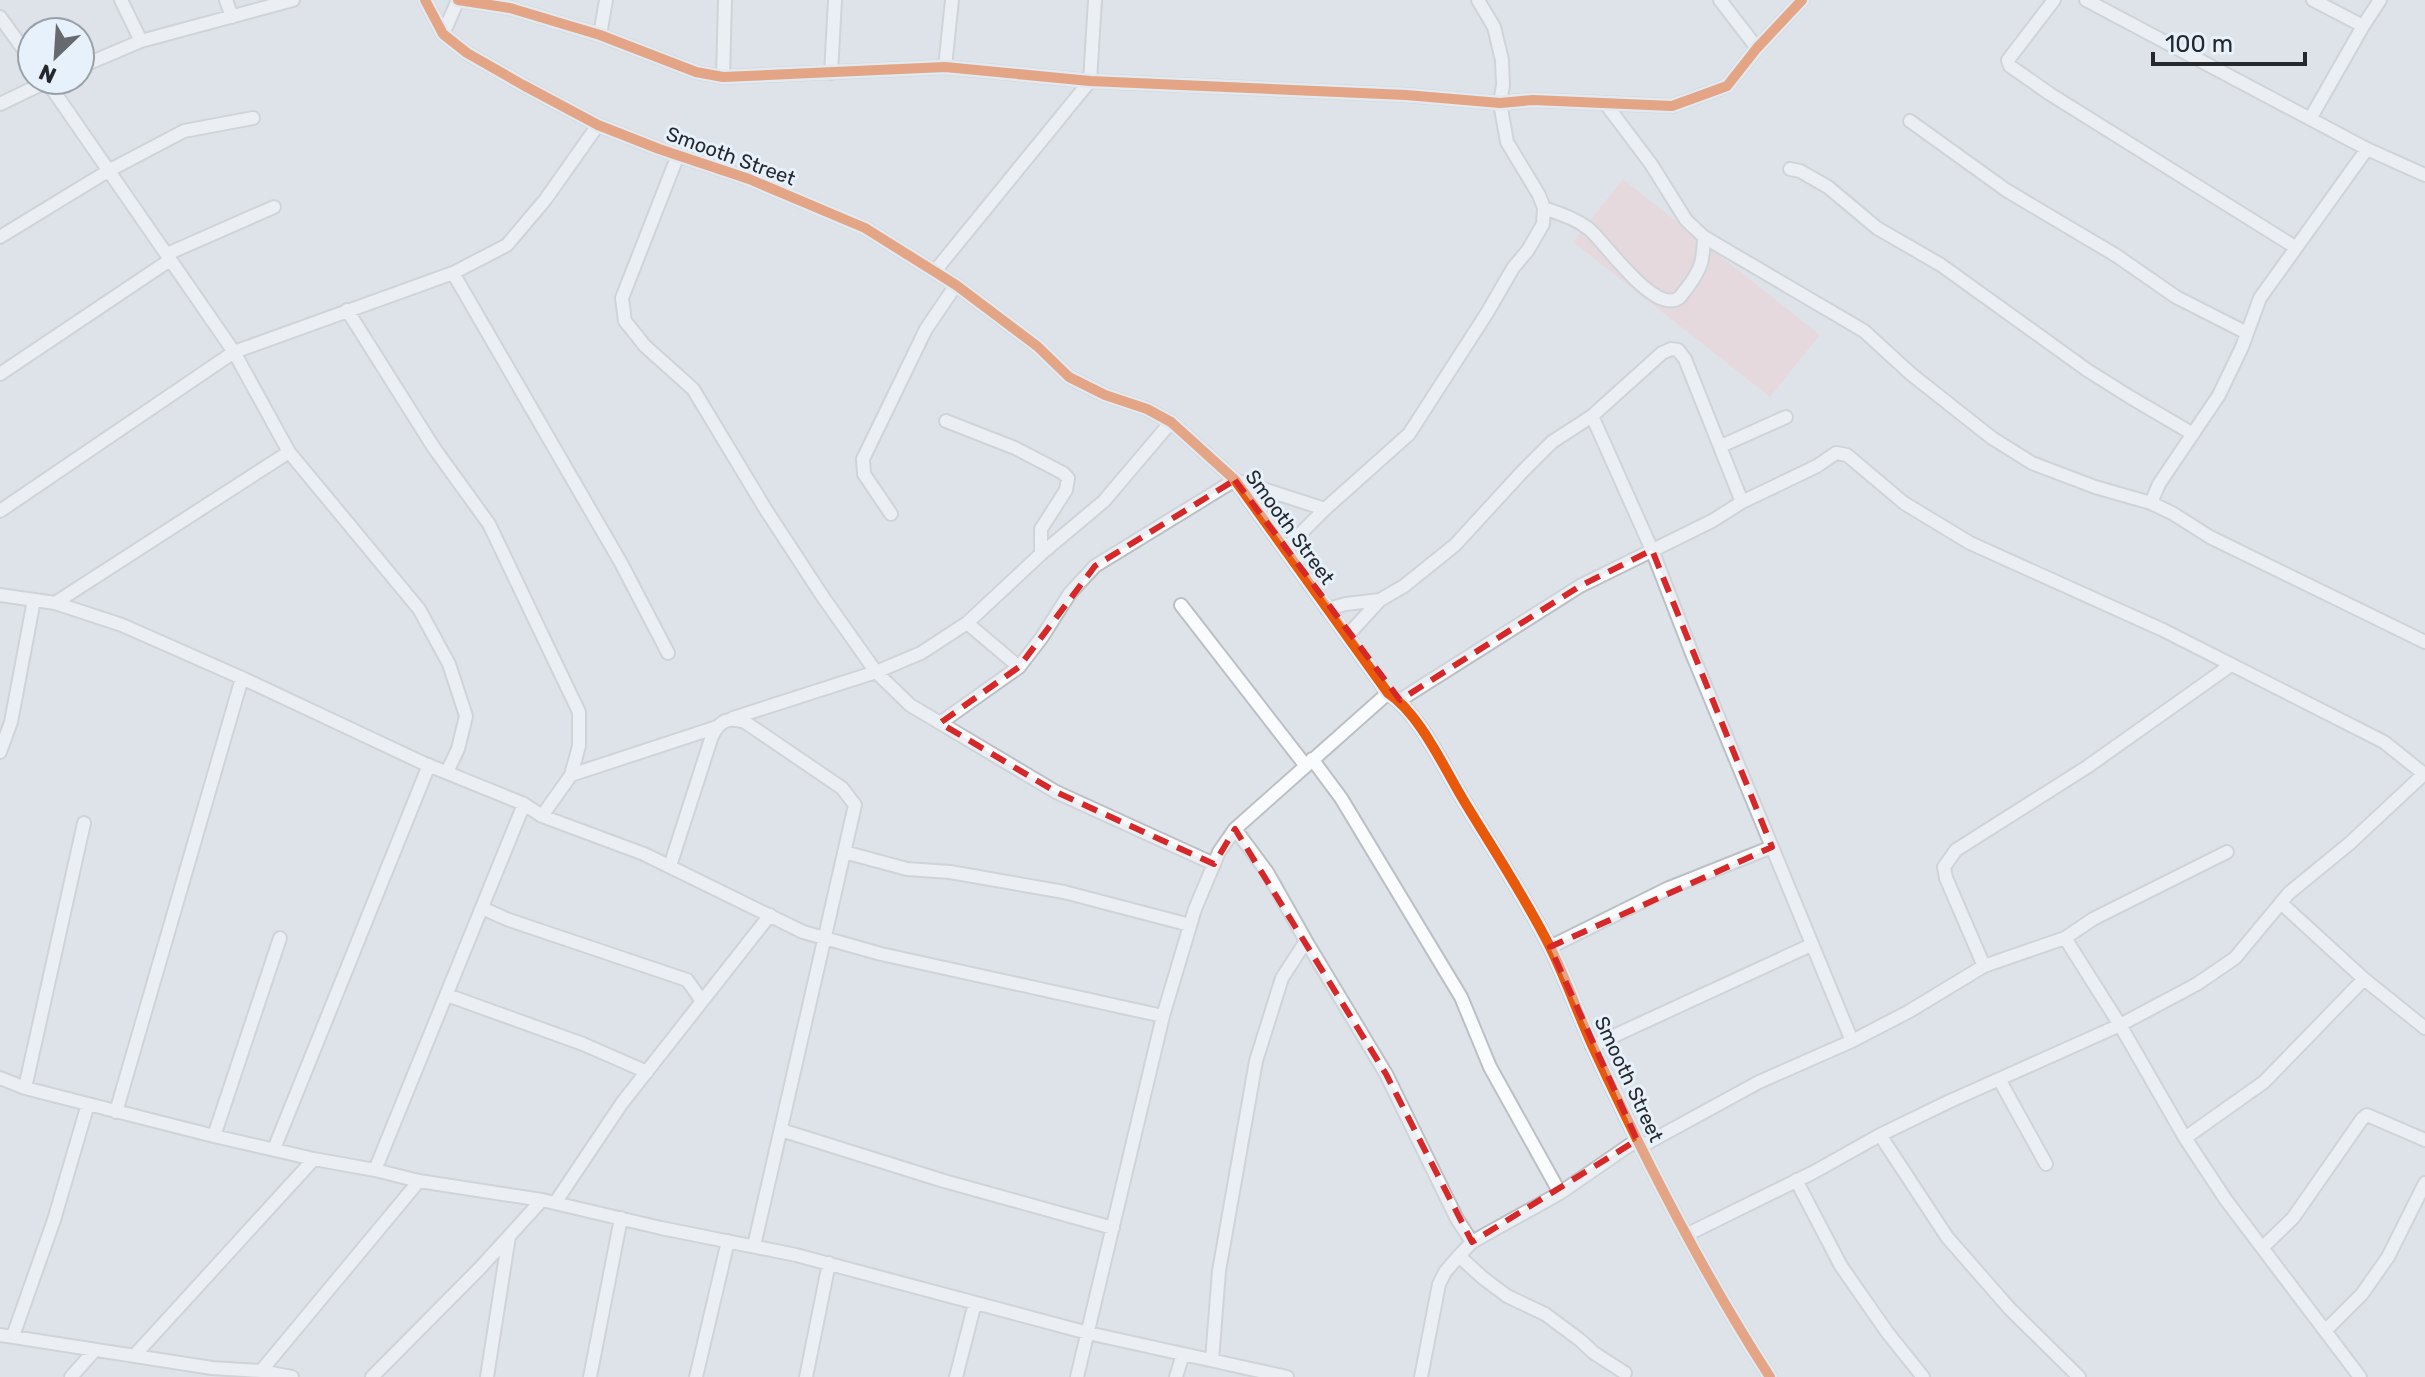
<svg xmlns="http://www.w3.org/2000/svg" width="2425" height="1377" viewBox="0 0 2425 1377" font-family="Rubik,sans-serif">
<rect width="100%" height="100%" fill="#dee3e9"/>
<path fill="#edcdd0" d="M1623 179 1820 335 1770 397 1573 242Z"/>
<g fill="none" stroke-linecap="round" stroke-linejoin="round">
<g stroke="#bcc0c4" stroke-width="16">
<path id="minor" d="M121 0 141 41
M226 0 232 17
M425 0 443 34 467 53 523 85 598 125 659 149 749 179 865 228 956 285 1037 346 1069 377 1105 395 1147 409 1171 422 1235 480 1388 693C1420 714 1444 768 1464 801 1493 849 1525 897 1550 947 1566 979 1578 1014 1593 1047 1645 1160 1702 1272 1770 1377
M458 0 510 8 600 35 696 72 723 77 945 67 1090 81 1406 95 1500 103 1533 100 1672 106 1727 86 1757 48 1802 0
M1720 0 1757 48
M2054 0 2008 60 2010 66 2050 94 2295 247
M2086 0 2367 149 2425 175
M2313 0 2363 26
M0 17 32 61
M443 34 458 0
M600 35 606 0
M80 67 141 41 293 0
M945 67 952 0
M831 73 835 0
M723 77 725 0
M46 80 234 352 289 452 419 609 449 664 466 716 458 749 447 772
M1605 103 1651 164 1686 220 1704 237 1864 331 1911 374 1992 438 2032 463 2095 487 2151 503
M0 104 50 80
M2310 119 2363 26 2380 0
M1910 121 2006 190 2117 256 2176 297 2247 333
M2367 149 2260 298 2242 347 2219 395 2159 484 2151 503 2172 513 2210 537 2425 642
M678 155 622 298 625 321 645 346 693 389 766 510 823 597 876 672 910 705 1056 792 1214 864
M1790 169 1800 171 1828 187 1877 228 1941 265 2087 370 2130 397 2193 434
M1544 208C1560 214 1575 218 1589 229 1605 242 1654 315 1679 298 1682 295 1684 291 1687 288 1702 268 1703 261 1704 237
M0 237 108 171 184 131 253 118
M167 254 274 207
M935 271 1090 81 1095 0
M453 273 621 563 668 653
M347 310 434 448 489 524 579 712V746L571 775 542 816
M0 374 170 260
M946 421 1015 448 1063 473 1068 478 1066 490 1041 529V554
M1721 446 1786 417
M0 511 234 352 453 273 507 245 545 200 598 125
M891 514 864 474 863 459 926 329 956 285
M1285 549 1325 509 1409 434 1487 313 1513 268 1528 250 1543 224 1544 208 1539 195 1507 142 1500 103 1503 85 1502 60 1494 27 1478 0
M0 595 55 603 122 625 242 678 423 763 524 804 542 816 644 854 803 932 881 954 1163 1016
M55 603 289 452
M1181 605 1305 765
M1327 609 1346 604 1380 600 1404 586 1455 545 1522 472 1552 442 1592 416 1662 353 1671 349 1678 350 1685 359 1742 502
M967 623 1019 667
M1347 636 1380 600
M1400 700 1580 586 1712 521 1742 502 1817 466 1836 453 1847 455 1904 503 1970 543 2163 630 2384 742 2424 774
M733 718 876 672 921 653 967 623 1041 554 1104 501 1171 422
M940 723 1019 667 1042 637 1070 593 1095 566 1235 480 1325 509
M0 752 11 722 34 600
M1312 759 1341 798 1461 997 1490 1067 1560 1193
M571 775 717 727
M1235 829 1267 872 1306 941 1386 1074 1457 1219 1472 1242 1560 1193 1637 1140
M1772 847 1852 1041
M844 852 907 869 950 872 1064 892 1190 925
M670 866 712 736C720 720 728 717 745 722L842 788 855 805 754 1246
M2281 903 2364 979 2425 1028
M482 908 509 920 687 980 702 1001
M2065 938 2120 1025 2185 1138 2226 1200 2360 1377
M1550 947 1669 888 1772 847 1693 656 1652 550 1592 416
M1984 966 1946 878 1944 867 1956 850 2087 767 2231 665
M447 995 583 1044 647 1072
M1592 1046 1811 945
M0 1078 25 1088 214 1136 314 1159 375 1170 419 1181 542 1200 661 1228 796 1255 1088 1333 1287 1377
M1999 1079 2046 1164
M25 1088 84 823
M116 1112 242 678
M781 1130 944 1181 1113 1228
M1880 1135 1947 1237 2010 1309 2079 1377
M214 1136 280 938
M2185 1138 2264 1082 2364 979
M1640 1147 1759 1082 1852 1041 1908 1012 1984 966 2065 938 2093 919 2227 852
M274 1149 429 765
M375 1170 524 804
M1796 1180 1841 1266 1887 1332 1923 1377
M555 1203 622 1103 770 915
M1686 1235 1814 1172 1880 1135 1948 1102 2120 1025 2197 984 2235 958 2289 893 2350 843 2425 773
M1472 1242 1459 1256 1483 1278 1507 1296 1545 1314 1580 1340 1594 1353 1625 1373
M2263 1247 2293 1218 2362 1119 2367 1115 2425 1140
M2326 1330 2362 1294 2388 1257 2425 1183
M0 1335 212 1368 261 1371 292 1377
M13 1336 54 1220 88 1104
M134 1356 314 1159
M1212 1360 1219 1271 1256 1061 1282 978 1306 941
M261 1371 419 1181
M71 1377 95 1350
M372 1377 481 1267 542 1200
M487 1377 509 1236
M590 1377 621 1218
M696 1377 728 1241
M806 1377 829 1263
M956 1377 975 1303
M1077 1377 1163 1016 1195 909 1219 852 1235 829 1388 693
M1176 1377 1183 1354
M1421 1377 1439 1284 1445 1272 1459 1256"/>
</g>
<use href="#minor" stroke="#fafbfc" stroke-width="12"/>
<g stroke="#e7f1fb" stroke-width="15">
<path id="cycleway" d="M425 0 443 34 467 53 523 85 598 125 659 149 749 179 865 228 956 285 1037 346 1069 377 1105 395 1147 409 1171 422 1235 480 1388 693C1420 714 1444 768 1464 801 1493 849 1525 897 1550 947 1566 979 1578 1014 1593 1047 1645 1160 1702 1272 1770 1377
M458 0 510 8 600 35 696 72 723 77 945 67 1090 81 1406 95 1500 103 1533 100 1672 106 1727 86 1757 48 1802 0"/>
</g>
<use href="#cycleway" stroke="#e8590c" stroke-width="10"/>
</g>
<path d="M0 0H2425V1377H0ZM1235 480 1400 700 1580 586 1652 550 1772 847 1550 947 1637 1140 1472 1242 1386 1074 1235 829 1214 864 1056 792 940 723 1019 667 1095 566Z" fill="#dee3e9" fill-opacity=".55" fill-rule="evenodd"/>
<path fill="none" stroke="#d62828" stroke-width="6" stroke-dasharray="16 10" stroke-linejoin="round" d="M1235 480 1400 700 1580 586 1652 550 1772 847 1550 947 1637 1140 1472 1242 1386 1074 1235 829 1214 864 1056 792 940 723 1019 667 1095 566Z"/>
<g text-anchor="middle" dominant-baseline="central" stroke-width="6" stroke-linejoin="round" paint-order="stroke">
<g font-size="20" fill="#25282c" stroke="#e7f1fb">
<text transform="translate(731 156) rotate(20)">Smooth Street</text>
<text transform="translate(1290 527) rotate(54)">Smooth Street</text>
<text transform="translate(1629 1079) rotate(65)">Smooth Street</text>
</g>
</g>
<g transform="translate(56 56) rotate(205)"><circle r="38" fill="#e7f1fb" stroke="#99a1a8" stroke-width="2"/>
<path d="M0-6L14 30L0 20L-14 30Z" fill="#66696e"/>
<text y="-12" font-size="22" font-weight="bold" text-anchor="middle" fill="#25282c">N</text>
</g>
<path d="M2153 52v12h152v-12" fill="none" stroke="#25282c" stroke-width="4"/>
<text x="2165" y="52" font-size="24" fill="#25282c" stroke="#e7f1fb" stroke-width="6" paint-order="stroke">100 m</text>
</svg>
